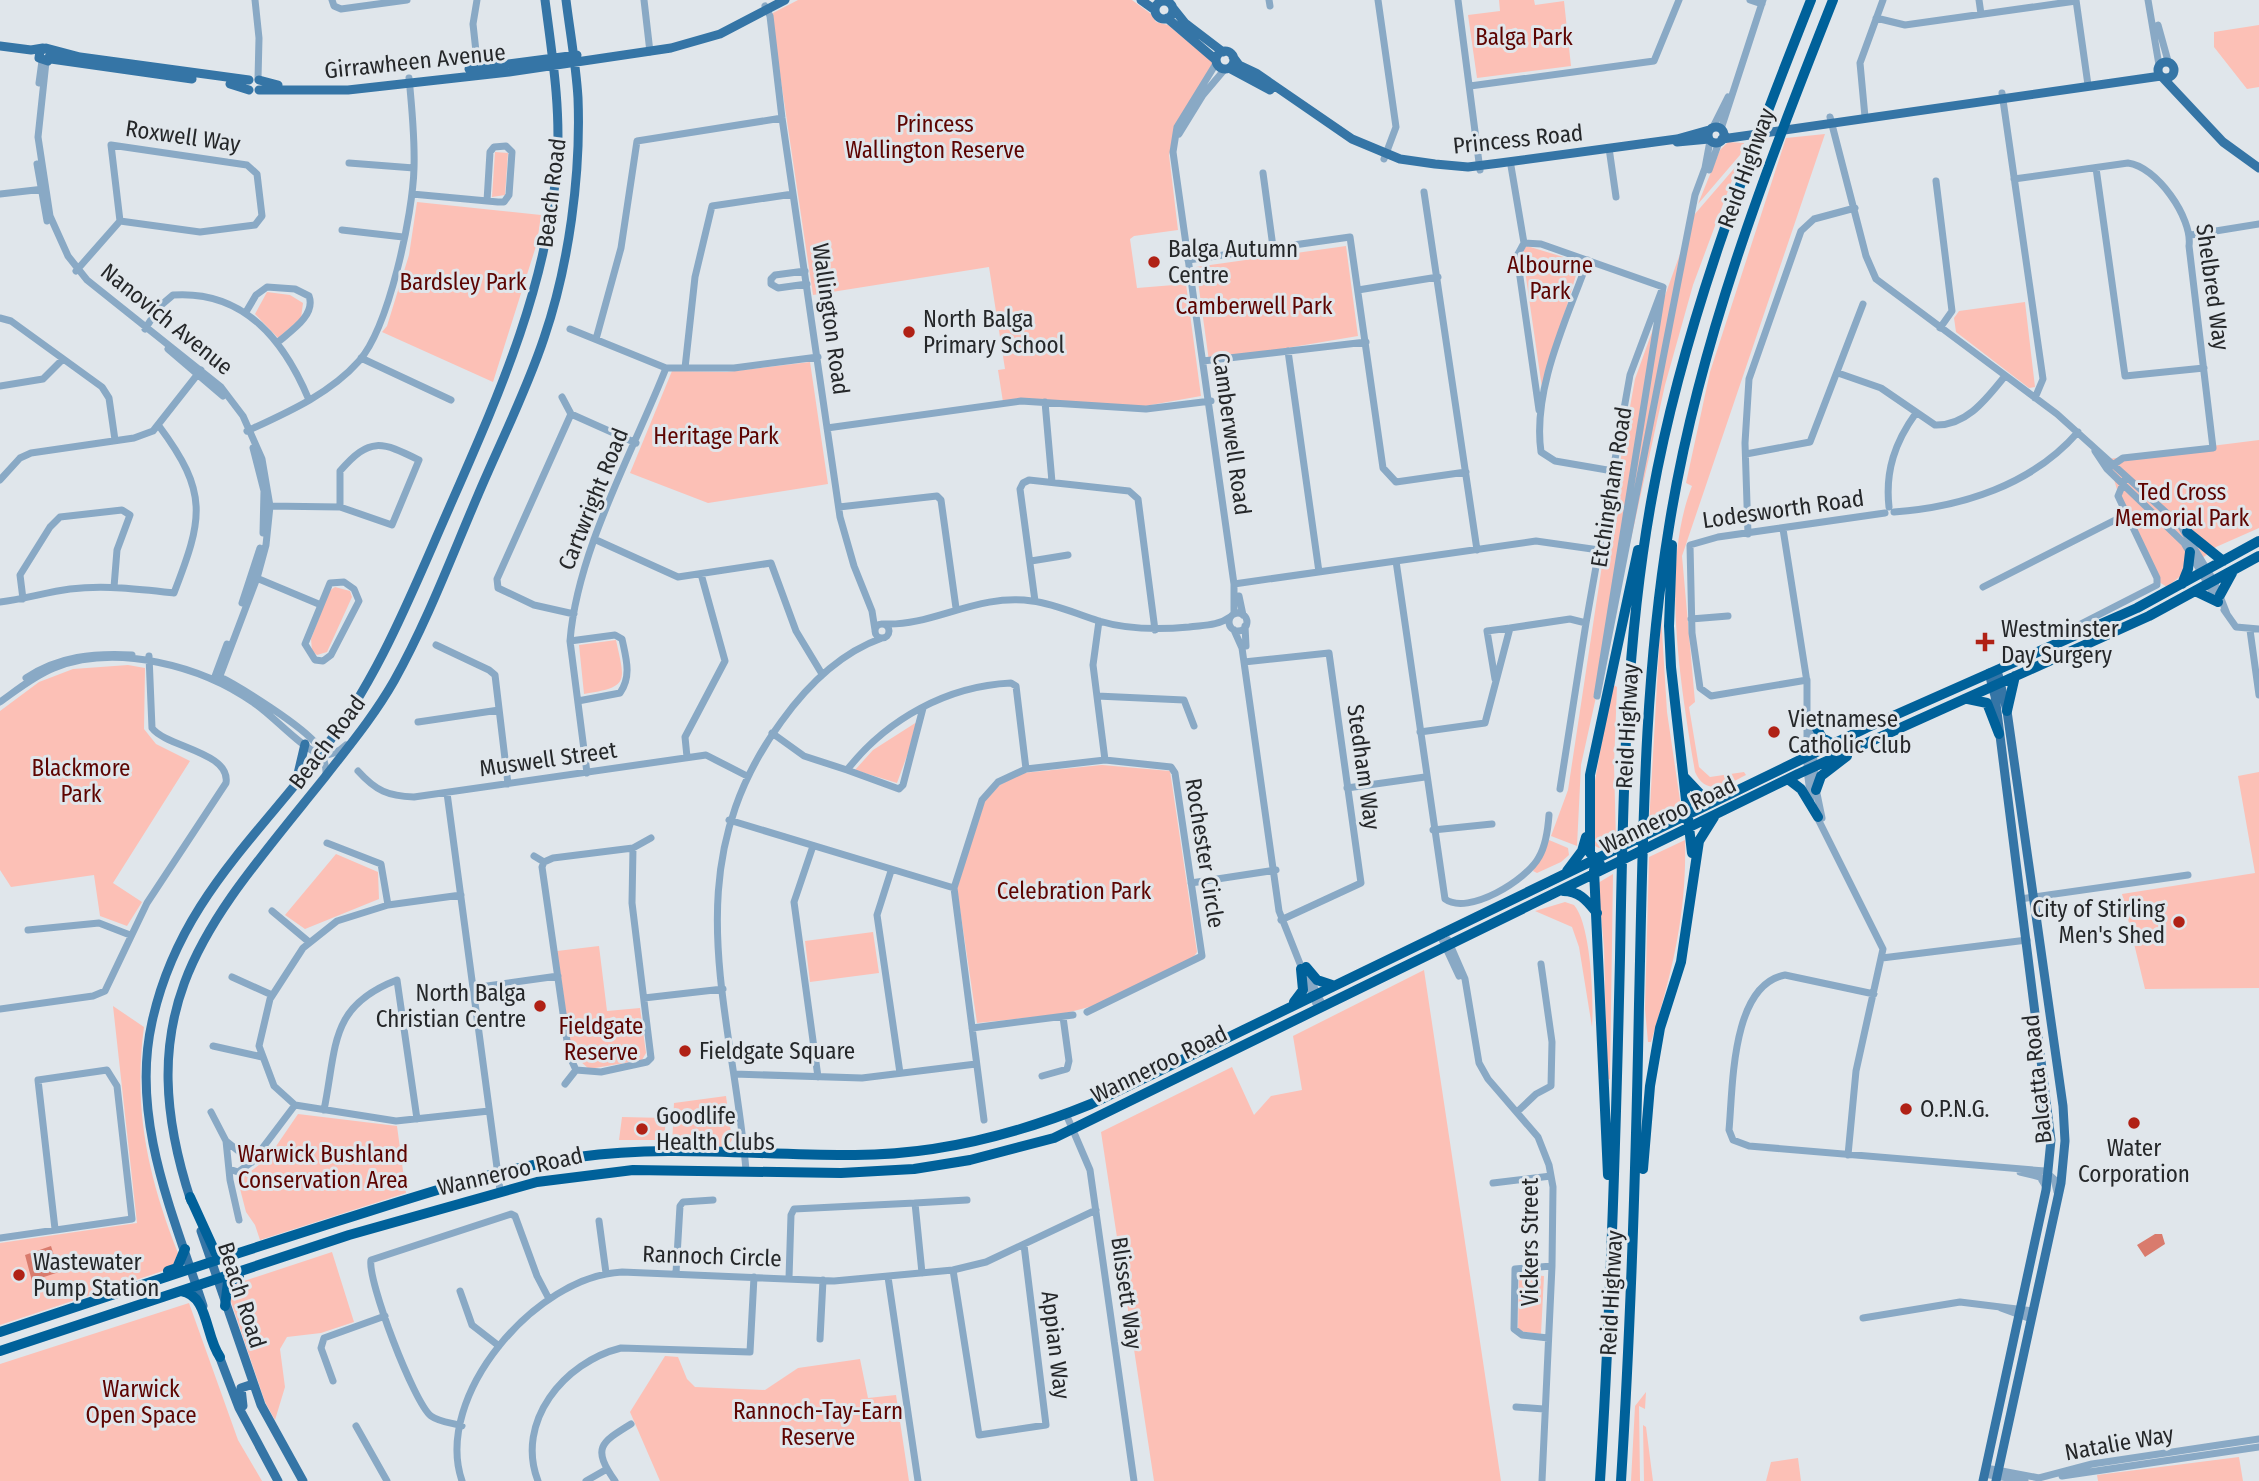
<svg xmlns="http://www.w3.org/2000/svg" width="2259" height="1481" viewBox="0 0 2259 1481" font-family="'Fira Sans Condensed',sans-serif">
<rect width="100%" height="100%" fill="#e0e6eb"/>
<path fill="#fcc0b6" d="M798 0H1132L1151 14 1156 22 1168 25 1216 65 1177 122 1169 155 1178 230 1134 236 1130 239 1137 288 1186 284 1201 396 1145 406 1003 402 998 370 1005 369 989 267 813 295 771 14Z
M1499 0H1534L1535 5 1564 1 1571 66 1477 78 1468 15 1500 11Z
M2259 25V87L2247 89 2214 47V32Z
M1825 134 1682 556 1695 702 1689 707 1699 767 1710 777 1744 772 1746 775C1727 785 1706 797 1695 772 1681 687 1660 567 1692 486L1686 483 1710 372 1786 138Z
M1728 142 1744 143 1740 155 1698 204 1720 150Z
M495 152 508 153 505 195 492 197Z
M1738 164 1693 285 1665 385 1581 765 1577 846 1551 836 1568 790 1604 552 1635 379 1694 215Z
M417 202 541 215 537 243 493 382 382 332 387 326 409 255Z
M1346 246 1358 336 1209 361 1196 267Z
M1527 246 1580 262 1542 388 1522 250Z
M267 292 290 295 303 303 301 318 278 338 255 314Z
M2025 302 2035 387 2029 388 1956 332 1954 318 1959 311Z
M810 362 828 484 708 503 630 473 672 371 727 372Z
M2259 440V528L2216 547 2167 587 2159 582 2118 493 2108 459Z
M335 587 350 591 352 597 327 652 317 655 312 651 311 639 329 591Z
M1661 615 1667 712 1681 807 1649 824Z
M616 640C625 682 630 687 584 694L579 645Z
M128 665 145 668 144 729 156 744 190 761 113 883 142 902 127 926 100 916 94 875 11 887 0 870V711L39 682 73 669Z
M1612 684 1617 687 1614 765 1616 840 1599 848 1595 846 1592 798Z
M920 720 897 783 855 770 873 750Z
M1102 765 1170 771 1197 952 1193 958 1097 1005 1062 1014 977 1023 957 889 983 803 1000 785 1023 773Z
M2259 772V988L2145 989 2122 894 2255 873 2238 776Z
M1549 840 1568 848 1569 855 1561 862 1537 873 1533 871Z
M1685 840C1687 914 1672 972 1651 1042H1648L1645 1009 1649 857Z
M336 854 378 872 379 899 305 929 285 915Z
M1613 874 1610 1079 1607 1080 1604 947 1598 883Z
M1565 902 1574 905C1591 924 1594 1001 1592 1027L1579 947 1572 927 1535 911Z
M873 932 879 973 810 982 805 941Z
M599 946 607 1011 640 1008 646 1053 642 1060 589 1069 572 1054 557 951Z
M1424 970 1501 1481H1154L1101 1132 1232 1067 1254 1115 1271 1096 1302 1090 1293 1036Z
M113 1006 144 1027C133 1109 148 1177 178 1253L172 1268 0 1325V1243L137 1223Z
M726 1096 732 1140 727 1147 672 1146 674 1103Z
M298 1114 397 1126 406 1193 260 1240 255 1225 246 1212 238 1181 268 1158Z
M622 1117 666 1118 664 1140H619Z
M332 1252 354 1322 321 1333 287 1337 280 1349 285 1387 275 1420 265 1402 226 1287Z
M1519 1274 1544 1276 1541 1334 1518 1331Z
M189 1303 238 1440 262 1481H0V1364Z
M665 1356 678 1357 687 1379 695 1387 765 1390 798 1368 860 1359 868 1398 896 1395 909 1481H660L630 1412Z
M1646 1392 1645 1409 1639 1406 1640 1481H1631L1635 1406Z
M1643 1425 1646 1427 1653 1481H1644Z
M2239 1457 2243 1481H2098L2097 1475Z
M1798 1458 1801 1481H1766L1771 1462Z"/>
<path fill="#d97b6d" d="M2155 1234H2162L2165 1244 2145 1257 2137 1245Z
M51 1246 59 1272 32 1281 25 1255Z"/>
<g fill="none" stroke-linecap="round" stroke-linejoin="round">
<path stroke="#89a9c5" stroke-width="7" d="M255 0 259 38 258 79
M332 0 334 6 341 9 407 0
M477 0 473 24 478 70
M644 0 650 52
M1269 0 1270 6
M1378 0 1396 127 1384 159
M1458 0 1480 170
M1750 0 1762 4
M1979 0 1981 14
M2076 0 2088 85
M2148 0 2159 65
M765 6 770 16 782 118 840 517 854 566 872 611 875 630
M1876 18 1905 25 2076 1
M2158 25 2168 61
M46 62 38 137 50 216 68 256 87 280 221 387 243 416 262 459 270 506 266 545 257 578 218 681
M1217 62 1177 127 1173 152 1234 584V614
M39 83 42 61
M1470 86 1654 61 1679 0
M2002 93 2043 379 2035 398
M1830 117 1866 256 1876 279 2057 414 2180 525 2214 581 2227 614
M1865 117 1860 63 1883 0
M1713 127 1728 97
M1721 129 1763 0
M1179 134 1203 95 1225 69
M1609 148 1616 197
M349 163 414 168
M37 164 47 221
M1511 166 1524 243 1541 244 1663 287
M2096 168 2125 376 2204 368
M1709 170 1719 142
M1263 173 1273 247
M2014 179 2128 163C2156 166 2193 218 2189 246L2213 448 2123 458 2107 469
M1936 181 1952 311 1940 328
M1424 192 1477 550
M0 194 44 189
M412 194 498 202H504L509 195 512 152 506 146 494 147 490 152 487 201
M342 230 403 237
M2191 235 2259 224
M1524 243 1517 256 1539 410
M1188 260 1350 237 1383 468 1396 482 1466 472
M1588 260C1567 319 1532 389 1541 452L1555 461 1613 471
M76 271 120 221 111 145 247 165 257 174 262 216 255 225 200 232 120 221
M805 271 775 275 771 279V284L778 288 807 284
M1358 290 1438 277
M246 312 256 295 267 287 295 289 309 296C316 315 291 331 278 342
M0 318 11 321 102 387 109 398 115 440
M145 329 160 306 173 295C244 290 284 340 309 400
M570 329 666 368H734L818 357
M596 339 621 248 637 141 782 118
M168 349 223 396
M1288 351 1319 572
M361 358 451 400
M1203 361 1366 342
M685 368 695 277 712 206 793 194
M1838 373 1881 388 1935 425C1967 426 1987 398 2005 376
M0 386 43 379 63 359
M562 397 571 414
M1045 402 1052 482
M827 428 1021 401 1146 409 1211 401
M247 431C286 413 330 394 359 361 389 327 413 214 414 168 415 138 412 108 409 78
M253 448 264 491 263 533
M2095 451 2107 469 2184 543 2217 600
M1746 454 1810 442 1863 304
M0 480 20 458 31 453 134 438 153 431 201 370
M268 506 340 507 392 525 419 460C382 442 370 436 340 471V507
M839 507 937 496 941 500 956 608
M1889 507C1885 471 1895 442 1916 413
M1894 512C1962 507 2032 485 2078 432
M1783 529 1807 682
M1748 534 1745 443 1749 379 1801 231 1814 219 1855 208
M594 539 678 577 771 563 796 631 822 674
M1031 561 1068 555
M1396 561 1445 899C1468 916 1527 880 1539 857 1546 845 1548 829 1549 815
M254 577 321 605
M344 582 354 589 359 601 331 655 323 661 315 660 305 644 330 583Z
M1234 584 1536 541 1599 550
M1983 587 2125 515
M1239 596 1243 615
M23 599 20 575 50 527 60 517 122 510 130 515 117 550 114 587
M1035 601 1020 489 1023 483 1029 480 1129 491 1138 499 1155 630
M0 602C24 599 47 592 70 589 105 585 139 589 174 593 203 518 209 493 159 426
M242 603 260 548
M2224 610 2236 627 2259 629
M1229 622a9 9 0 1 1 18 0a9 9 0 1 1-18 0Z
M574 614 534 605 498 588 497 579 571 414 636 443
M1691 619 1728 616
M1099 621 1093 665 1105 760
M875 631a7 7 0 1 1 14 0a7 7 0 1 1-14 0Z
M885 624C933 626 978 593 1032 601 1056 604 1076 614 1099 621 1129 630 1158 630 1189 627 1203 625 1218 626 1230 617
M1245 626 1246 646
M1234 630 1242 648 1279 911 1318 1009
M2250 630 2259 695
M570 641 615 635 622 639C626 658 632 676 620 693L578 701
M2060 641 2067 631 2157 585V578L2118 496 2125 479
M436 645 489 670 495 675 508 784
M1244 662 1329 653 1361 883 1281 920
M218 676C239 686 304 727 317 745 322 753 327 766 326 776
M26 678C59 656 94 653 132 655
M214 679 227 644
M1495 679 1487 631 1510 628
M1807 680V770L1811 800
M1807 680 1711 696 1700 688 1692 633 1690 545 1718 537 1885 513
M1097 696 1184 700 1194 726
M0 702C17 690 34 676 54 668 116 643 202 666 254 703 271 714 301 747 317 753 327 758 339 752 346 745
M418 722 499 710
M1812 722 1815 784 1822 818
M1420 732 1485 723 1510 628 1570 619 1586 623
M772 733 804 756 847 770C887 719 947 686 1011 683L1016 686 1026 769
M687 757 685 737 725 661 701 574
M847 770 899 789 903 785 923 708
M358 771C376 791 388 796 414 797L706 755 747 776
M587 773 570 641C577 551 633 452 666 368
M1347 788 1425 777
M1560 789 1586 623 1630 375 1663 287 1597 696 1695 195 1705 168 1710 141
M447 793 500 1190
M1816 815 1883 949 1856 1071 1848 1155
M729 820 954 888
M1433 830 1492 824
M327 843 381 864 388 905
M813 846 794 902 818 1077
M633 848 651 838
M534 856 544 862
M891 871 877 915 900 1073
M1191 883 1276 870
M461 895 388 905 337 921 303 948 270 999 259 1046 274 1086 295 1105 396 1121 489 1111
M2020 899 2188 875
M272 911 309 942
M28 930 99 923 130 935
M1439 933 1459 976
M1448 940 1465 979 1479 1063 1488 1079 1538 1137 1549 1165 1553 1187 1552 1266 1542 1481
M1882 958 2027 940
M1309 976 1323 1006
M232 977 272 995
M473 988 558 976
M1874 994 1785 975C1731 985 1733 1087 1729 1130L1733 1140 1749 1146 2045 1171 2054 1179 2057 1192
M644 998 723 989
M0 1009 93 996 105 991 147 903 226 783C231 752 166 747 152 728L149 656
M972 1028 1073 1015
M213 1046 262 1057
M734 1074 862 1078 976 1064
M1042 1076 1067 1069 1069 1061 1063 1017
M565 1084 576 1070 569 1055 542 867 544 862 553 858 633 848 632 903 651 1058 647 1062 601 1072 576 1070
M324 1110C337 1046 329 1006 397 980L417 1119
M211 1112 226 1141 252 1162 295 1105
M1517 1112 1536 1094 1551 1086 1552 1042 1541 964
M1066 1114 1090 1170 1134 1481
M984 1120 954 888 982 800 998 782 1026 769 1105 760 1171 767 1175 773 1202 956 1087 1012
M226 1141 230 1180 239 1220
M229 1169 238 1172 252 1162
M746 1170C732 1007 673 870 781 722 806 687 840 653 882 638
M2020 1172 2040 1177 2046 1187
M1493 1183 1551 1176
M915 1203 967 1200
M599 1221 606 1273
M0 1238 132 1219 117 1086 107 1070 38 1080 55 1229
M953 1270 979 1435 1046 1425 1024 1245
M676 1273 680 1206 683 1202 713 1200
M888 1277 918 1481
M789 1278 791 1215 794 1209 915 1203 922 1273
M460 1291 472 1325 499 1346
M2001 1308 2031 1319
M1863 1318 1960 1302 2033 1311
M1548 1338 1522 1335 1514 1329 1515 1269 1552 1266
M820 1339 823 1280
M333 1381 321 1348 324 1338 385 1316
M1516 1407 1544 1409
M356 1426 387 1481
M462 1426C453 1423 439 1422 431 1416 414 1403 367 1280 371 1260L511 1214 515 1216 537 1276 549 1299
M1986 1468 2039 1478 2092 1464 2259 1439
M1984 1474 2025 1481
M2062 1476 2259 1447
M462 1481C433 1396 536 1276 622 1272L834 1281 953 1270 986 1262 1096 1210
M538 1481C515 1422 564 1362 621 1348L750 1352 754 1277
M586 1481 607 1469
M615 1481C592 1448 600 1443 631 1424"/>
<path stroke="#3575a6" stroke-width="9" d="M1141 0 1155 10
M1155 10a9 9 0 1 1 18 0a9 9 0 1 1-18 0Z
M1173 8 1185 23 1223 52
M1167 18 1216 60
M0 46 31 50 43 48
M51 51 48 61 39 58 40 51 46 48 80 57 249 80
M1216 60a9 9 0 1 1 18 0a9 9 0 1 1-18 0Z
M1233 57 1239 65 1256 73 1352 139 1400 159 1435 164 1468 167 1500 163 1677 139 1709 130
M51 59 192 79
M2158 70a8 8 0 1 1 16 0a8 8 0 1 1-16 0Z
M1229 68 1270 90
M469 69 577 55
M2163 78 2223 142 2259 168
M259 80 278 85
M230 84 249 90
M259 90H348L509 72 671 48 720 34 785 0
M1708 135a8 8 0 1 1 16 0a8 8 0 1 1-16 0Z
M1722 139 2161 76
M1677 142 1709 139
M297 778 305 744
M191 1201C126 1003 208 923 325 777 349 746 374 716 394 681 427 622 451 558 478 495 500 443 526 392 544 338 569 265 581 175 578 98 576 65 570 32 566 0
M201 1231 261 1405 303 1481
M203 1306C174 1216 130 1120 152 1022 177 907 251 843 320 754 375 684 408 602 443 522 494 405 547 292 557 163 561 109 552 54 545 0
M218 1353 239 1408 278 1481
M243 1406 241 1388 253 1384
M1983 1481 2046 1190 2051 1140 1995 696 1989 673
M1996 1481 2061 1183 2065 1141 2063 1106 2007 711 1997 670"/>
<path stroke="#00619a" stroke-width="10" d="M2187 532 2223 561
M1672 545 1669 626 1671 667 1692 853
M2182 584 2188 569 2190 552
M2195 591 2218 602
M2220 595 2232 573
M1968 699 1987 703 1999 734
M2007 711 2015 676
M1812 719 1822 738 1833 744
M1685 778 1701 795 1717 799
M1788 779 1801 789 1818 817
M1816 790 1821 776 1847 756
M1600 864 1590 853V775L1638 550
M1594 870 1608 1175
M1567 871 1582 851 1586 837
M1563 891C1580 891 1587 901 1597 913
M1306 967 1317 980 1332 985
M1294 1002 1303 990 1301 969
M1643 1169 1650 1086 1660 1028 1681 962 1699 841 1714 817
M190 1197 216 1254 227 1255
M168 1271 177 1268 185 1249
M181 1291C209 1295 205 1337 220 1357
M225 1306 228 1282 239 1277
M0 1332C113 1294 225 1257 338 1221 418 1196 496 1169 578 1157 670 1144 762 1156 855 1155 936 1155 1015 1135 1091 1104L1866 728 2137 608 2259 541
M0 1351 349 1235 537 1182 633 1170 841 1173 914 1169 970 1160 1054 1138 1798 774 2149 616 2259 556
M1600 1481C1611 1307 1616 1133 1620 958 1623 804 1624 650 1652 497 1683 325 1747 162 1811 0
M1621 1481C1631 1322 1636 1163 1639 1004 1643 844 1643 685 1669 527 1698 344 1765 172 1833 0"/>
</g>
<g fill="#b02115" stroke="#e0e6eb" stroke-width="2.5">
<circle cx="1154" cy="262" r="7"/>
<circle cx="909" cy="332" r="7"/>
<path d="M1981.5 631.5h7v7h7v7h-7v7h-7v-7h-7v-7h7z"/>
<circle cx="1774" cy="732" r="7"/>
<circle cx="2179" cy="922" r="7"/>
<circle cx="540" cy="1006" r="7"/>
<circle cx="685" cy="1051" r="7"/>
<circle cx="1906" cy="1109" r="7"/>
<circle cx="2134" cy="1123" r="7"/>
<circle cx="642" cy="1129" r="7"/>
<circle cx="19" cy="1275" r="7"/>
</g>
<g text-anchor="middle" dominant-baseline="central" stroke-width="6" stroke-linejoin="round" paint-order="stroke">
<g font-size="23" fill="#5d0401" stroke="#e0e6eb">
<text x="1524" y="37">Balga Park</text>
<text x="935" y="124">Princess<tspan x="935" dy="26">Wallington Reserve</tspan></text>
<text x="1550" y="265">Albourne<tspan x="1550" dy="26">Park</tspan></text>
<text x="463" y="282">Bardsley Park</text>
<text x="1254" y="306">Camberwell Park</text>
<text x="716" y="436">Heritage Park</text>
<text x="2182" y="492">Ted Cross<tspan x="2182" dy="26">Memorial Park</tspan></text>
<text x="81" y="768">Blackmore<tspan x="81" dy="26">Park</tspan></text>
<text x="1074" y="891">Celebration Park</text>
<text x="601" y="1026">Fieldgate<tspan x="601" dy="26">Reserve</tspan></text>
<text x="323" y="1154">Warwick Bushland<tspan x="323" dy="26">Conservation Area</tspan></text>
<text x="141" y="1389">Warwick<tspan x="141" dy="26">Open Space</tspan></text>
<text x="818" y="1411">Rannoch-Tay-Earn<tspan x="818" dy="26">Reserve</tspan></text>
</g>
<g font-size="23" fill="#252729" stroke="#e0e6eb">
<text transform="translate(415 61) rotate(-6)">Girrawheen Avenue</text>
<text transform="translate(183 136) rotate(8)">Roxwell Way</text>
<text transform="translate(1518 139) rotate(-6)">Princess Road</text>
<text transform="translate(1746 168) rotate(-70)">Reid Highway</text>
<text transform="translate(551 193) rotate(-83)">Beach Road</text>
<text transform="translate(2213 287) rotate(82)">Shelbred Way</text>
<text transform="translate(167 319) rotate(39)">Nanovich Avenue</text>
<text transform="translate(831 319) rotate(82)">Wallington Road</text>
<text transform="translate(1232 434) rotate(82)">Camberwell Road</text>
<text transform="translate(1611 487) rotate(-81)">Etchingham Road</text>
<text transform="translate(593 499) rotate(-68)">Cartwright Road</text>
<text transform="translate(1783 509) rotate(-8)">Lodesworth Road</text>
<text transform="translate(1627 726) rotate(-87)">Reid Highway</text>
<text transform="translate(327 742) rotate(-53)">Beach Road</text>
<text transform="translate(548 759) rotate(-8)">Muswell Street</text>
<text transform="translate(1364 767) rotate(82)">Stedham Way</text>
<text transform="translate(1668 815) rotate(-26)">Wanneroo Road</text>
<text transform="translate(1205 853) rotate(81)">Rochester Circle</text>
<text transform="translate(1159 1064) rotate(-26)">Wanneroo Road</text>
<text transform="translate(2037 1079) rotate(-96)">Balcatta Road</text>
<text transform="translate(510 1171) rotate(-13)">Wanneroo Road</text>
<text transform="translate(1530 1242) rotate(-90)">Vickers Street</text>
<text transform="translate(712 1256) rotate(2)">Rannoch Circle</text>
<text transform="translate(1127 1293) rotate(82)">Blissett Way</text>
<text transform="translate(1611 1293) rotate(-87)">Reid Highway</text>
<text transform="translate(242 1295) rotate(72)">Beach Road</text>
<text transform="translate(1056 1345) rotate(83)">Appian Way</text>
<text transform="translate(2119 1443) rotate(-10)">Natalie Way</text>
</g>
<g font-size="23" fill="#252729" stroke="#e0e6eb" text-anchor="start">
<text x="1168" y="249">Balga Autumn<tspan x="1168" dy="26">Centre</tspan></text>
<text x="923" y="319">North Balga<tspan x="923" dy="26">Primary School</tspan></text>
<text x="2001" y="629">Westminster<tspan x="2001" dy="26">Day Surgery</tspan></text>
<text x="1788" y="719">Vietnamese<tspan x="1788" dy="26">Catholic Club</tspan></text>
<text x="2165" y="909" text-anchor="end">City of Stirling<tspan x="2165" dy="26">Men's Shed</tspan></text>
<text x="526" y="993" text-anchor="end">North Balga<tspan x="526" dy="26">Christian Centre</tspan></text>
<text x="699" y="1051">Fieldgate Square</text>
<text x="1920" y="1109">O.P.N.G.</text>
<text x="656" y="1116">Goodlife<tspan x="656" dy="26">Health Clubs</tspan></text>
<text x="2134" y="1148" text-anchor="middle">Water<tspan x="2134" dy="26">Corporation</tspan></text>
<text x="33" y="1262">Wastewater<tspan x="33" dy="26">Pump Station</tspan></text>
</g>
</g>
</svg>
